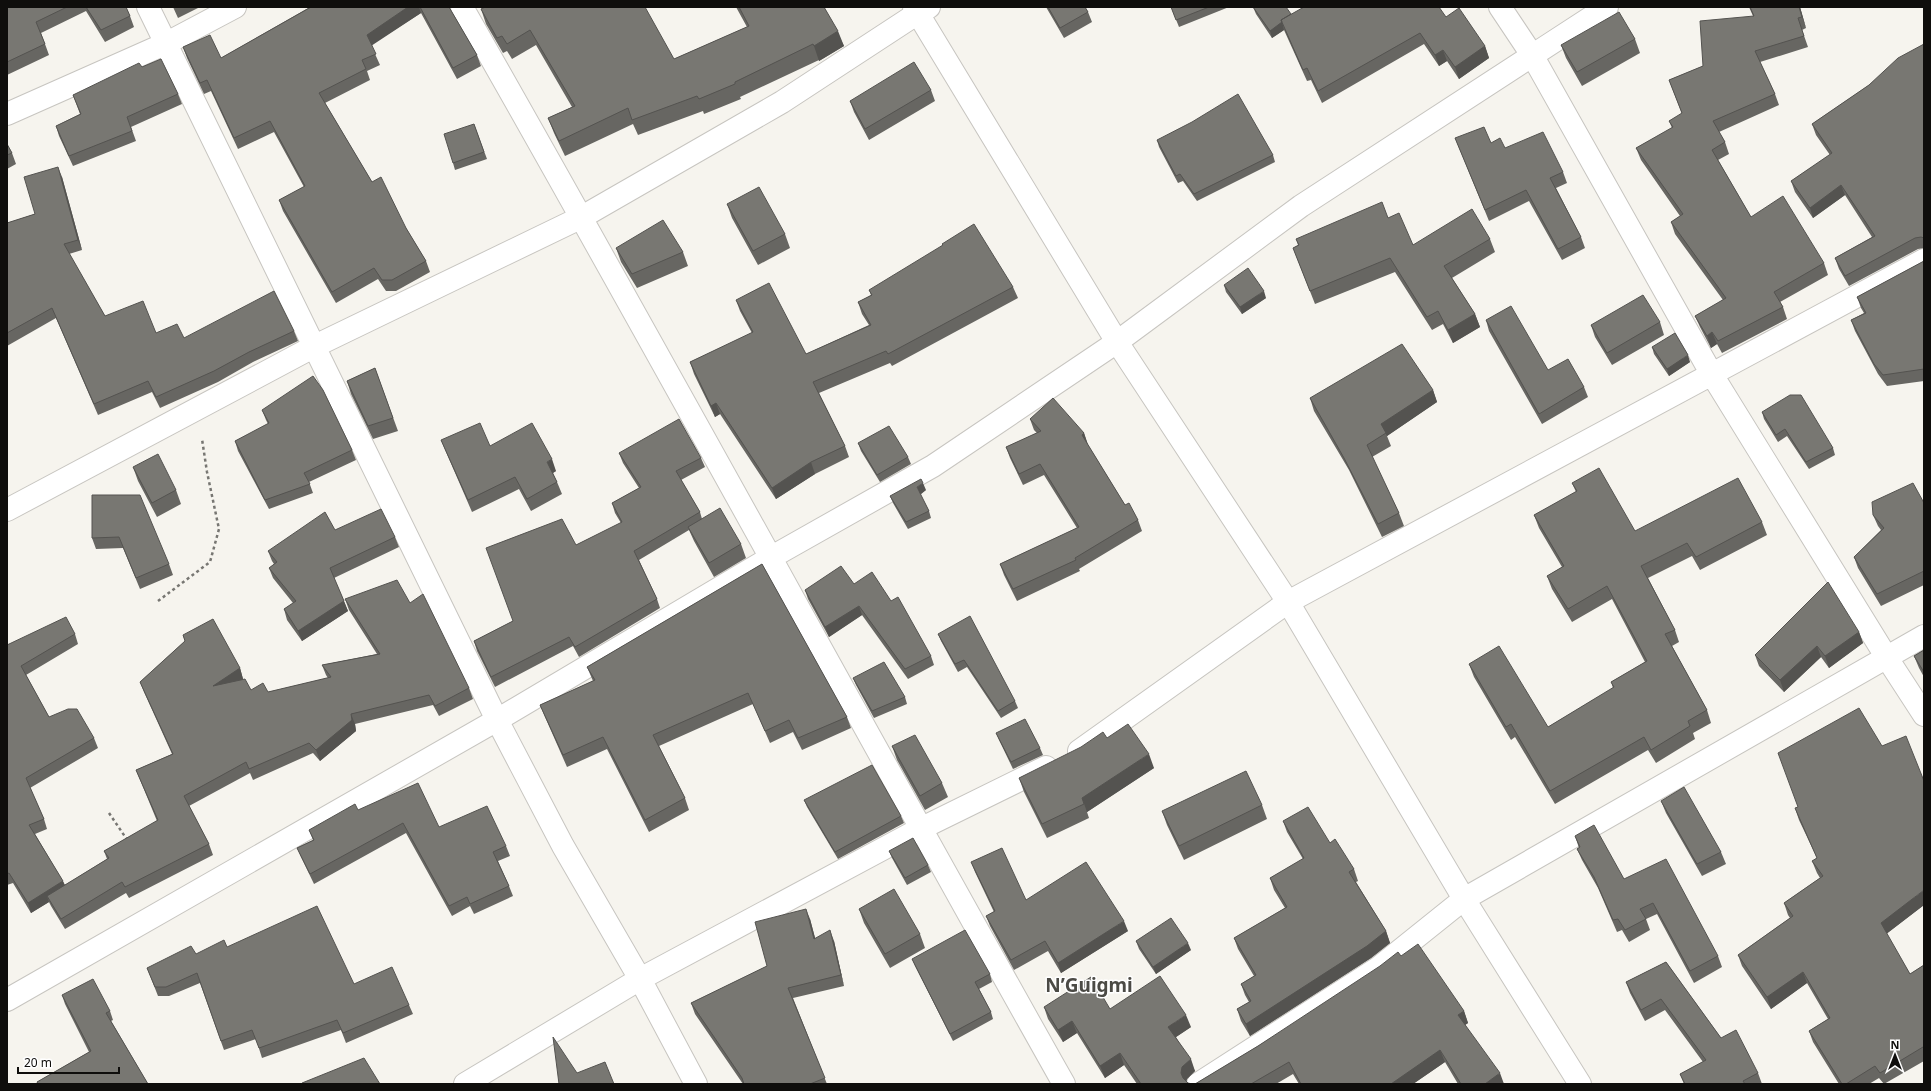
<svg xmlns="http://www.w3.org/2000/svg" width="1931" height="1091" viewBox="0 0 1931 1091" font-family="'Noto Sans',sans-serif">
<rect width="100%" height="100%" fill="#f6f4ee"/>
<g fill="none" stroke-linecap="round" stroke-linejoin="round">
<g stroke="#c7c5c0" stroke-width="24">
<path id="minor" d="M148 7 497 720 563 846 640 979 696 1084
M462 7C666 364 862 726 1064 1084
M1500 7 1532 55 1711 373 1887 658 1924 715
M7 114 167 43 235 7
M7 510 315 346 582 217 782 102 918 13 929 7
M1079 751 1288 602 1924 260
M7 1000 497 720 770 558 933 466 1117 342 1301 206 1607 7
M465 1084 640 979 920 829 1046 767
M1198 1084 1378 968 1464 899 1924 636"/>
</g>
<g stroke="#c7c5c0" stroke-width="24">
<path id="tertiary" d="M914 7 1117 342 1288 602 1464 899 1580 1084"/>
</g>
<path stroke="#777672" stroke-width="2.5" stroke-dasharray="3 3" stroke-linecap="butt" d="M158 601 210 562 219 529 207 472 202 439
M109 813 128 841"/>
<use href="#minor" stroke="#fff" stroke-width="22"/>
<use href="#tertiary" stroke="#fff" stroke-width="22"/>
</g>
<path fill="#676662" d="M7 7H126L130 16 134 27 105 42 86 11 41 33 49 55 7 75Z
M173 7H200L178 18Z
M310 7H449L477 55 481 66 457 79 421 13 371 45 380 65 367 71 370 80 325 103 372 182 406 228 426 261 430 272 396 291H386L378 279 336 303 283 211 279 200 304 187 274 132 238 149 211 91 204 94 187 58 183 47 221 58Z
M736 7H824L844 46 819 61V60L740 97 741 99 704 114 703 111 638 135 633 124 565 156 554 133 548 118 572 107 536 45 512 59 507 51 503 53 486 24 481 9 674 59 747 27Z
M1046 7H1085L1088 12 1092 22 1064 38Z
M1171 7H1229L1179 27Z
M1253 7 1291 14 1446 17 1485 46 1489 58 1459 79 1447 61 1439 66 1424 44 1322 103 1311 80 1307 81 1284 30 1272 38 1256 14Z
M1749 7H1800L1806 28 1802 30 1808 47 1760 62 1775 94 1779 105 1719 132 1725 142 1729 154 1718 160 1751 217 1824 263 1828 275 1780 302 1783 307 1787 319 1722 353 1717 344 1711 348 1700 327 1695 316 1723 300 1675 234 1671 222 1680 216 1641 160 1636 148 1672 128 1669 121 1682 114 1669 80 1703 66 1753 16Z
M1635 39 1640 53 1582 86 1566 58 1561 45Z
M1924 44V248L1918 249 1849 286 1839 269 1835 258 1872 237 1845 195 1813 218 1795 192 1791 181 1830 155 1816 135 1812 124 1869 85Z
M142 67 178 94 182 104 131 127 136 141 73 166 59 136 56 126 80 114 73 95Z
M931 90 935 101 869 140 854 112 850 101Z
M474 124 487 159 455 170 453 163Z
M1455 138 1491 143 1505 148 1563 172 1567 183 1556 188 1581 237 1585 248 1562 260 1529 201 1489 221Z
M1157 140 1273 155 1275 162 1197 201 1183 181 1178 183 1159 147Z
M7 144 12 153 16 164 7 169Z
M62 177 82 250 69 254 105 316 156 333 184 338 294 331 298 341 253 362 218 382 160 408 152 392 98 415 56 318 7 346V223L35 214Z
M727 204 785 234 790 248 758 265 732 218Z
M1388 218 1413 245 1490 239 1495 252 1452 278 1475 314 1480 327 1453 343 1443 324 1432 330 1395 272 1315 304 1293 248 1298 245 1296 239Z
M616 248 683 252 688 266 637 288 621 262Z
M1924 261V381L1887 386 1878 374 1855 331 1851 320 1864 313 1861 308 1857 297Z
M1224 285 1266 298 1242 314 1226 292Z
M1013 287 1018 298 892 366 890 363 819 393 845 446 849 457 815 474 776 499 720 414 715 417 694 374 690 362 752 333 740 311 736 300 806 354 869 325 862 314 858 302 871 295 869 290Z
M1486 320 1548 370 1584 387 1588 397 1542 424 1489 331Z
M1660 322 1664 335 1612 365 1595 337 1591 325Z
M1652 347 1690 362 1669 376 1654 354Z
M375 368 398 431 373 439 351 394 347 381Z
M1433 390 1437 402 1387 436 1391 446 1372 457 1399 513 1404 526 1382 537 1349 470 1314 411 1310 398Z
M262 410 352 450 356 460 309 482 313 493 269 509 238 451 235 441 268 424 266 420Z
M1762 412 1833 448 1835 455 1809 469 1787 436 1778 442 1764 419Z
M1030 419 1084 433 1088 445 1125 505 1138 520 1142 531 1079 569 1080 571 1017 601 1004 575 1000 564 1077 528 1044 475 1023 485 1010 458 1006 447 1037 433 1034 430Z
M441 440 490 446 556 471 553 473 557 482 562 494 531 511 519 489 472 512 446 452Z
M858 443 908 457 911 464 880 482 861 451Z
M619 453 701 458 705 467 681 480 700 512 702 519 741 544 746 558 714 577 694 541 689 530 639 560 657 599 660 608 579 657 573 646 495 687 477 651 474 641 513 621 576 545 621 523 615 513 612 503 639 488 623 463Z
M133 467 176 490 181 504 157 517 138 481Z
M1572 483 1635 531 1762 522 1767 535 1700 570 1692 556 1648 578 1675 630 1679 642 1672 646 1707 710 1711 723 1693 733 1695 739 1656 763 1648 750 1555 804 1515 737 1511 740 1474 677 1469 664 1548 727 1613 688 1611 682 1645 662 1612 599 1572 622 1552 589 1547 576 1562 567 1539 528 1534 515 1576 492Z
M926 490 920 494 929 511 931 518 908 529 893 503 890 496Z
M92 495 169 564 173 575 140 589 123 548 96 549 92 538Z
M1924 503V585L1881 606 1858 568 1854 557 1881 530 1878 526 1873 515Z
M335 530 395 537 399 547 334 578 348 611 302 641 287 620 284 609 293 603 273 578 269 568 274 564 272 561 268 551Z
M762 564 847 717 851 728 802 750 793 732 770 743 753 704 659 746 685 798 689 810 649 832 607 749 567 767 545 717 540 705 593 681 587 667Z
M854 584 891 601 931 656 934 665 908 679 862 615 829 637 808 599 805 590Z
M345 599 410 603 469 688 473 699 439 716 433 705 355 724 356 731 320 761 313 753 253 780 250 773 189 806 209 844 213 855 129 898 126 893 65 929 51 906 49 902 31 913 13 883 7 885V645L75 634 78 644 26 675 49 717 94 738 98 748 30 788 44 819 47 829 35 834 65 885 107 859 104 851 157 821 136 770 172 754 144 692 140 682 185 641 183 635 240 668 243 679 242 680 251 690 268 692 328 678 326 675 322 665 377 654 349 610Z
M1859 632 1863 643 1829 668 1821 657 1784 692 1759 666 1755 655Z
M938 634 1015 701 1018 708 1001 718 967 667 958 672 941 641Z
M1924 650V677L1919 668 1914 656Z
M853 678 905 697 907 704 874 718 856 685Z
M996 733 1040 748 1043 755 1013 769 999 740Z
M1107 738 1154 768 1087 812 1089 818 1047 838 1024 792 1019 778Z
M892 746 942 783 948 797 925 810 897 760Z
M804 800 901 816 904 823 838 859 807 807Z
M1661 801 1721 852 1726 864 1702 876 1666 813Z
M1262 805 1267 819 1184 860 1167 825 1162 811Z
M1795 808 1924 905 1886 934 1910 974 1924 965V1061L1884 1084 1879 1078 1869 1084H1839L1813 1042 1809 1031 1828 1019 1807 983 1771 1009 1742 966 1738 955 1790 918 1788 915 1784 903 1820 878 1817 873 1812 861 1817 858 1799 820Z
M358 810 439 827 506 846 510 856 498 861 509 886 513 896 474 914 470 906 452 916 406 833 314 884 301 857 297 848 313 840 309 830Z
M1283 821 1330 843 1354 869 1358 881 1356 882 1386 931 1390 943 1371 958 1250 1036 1241 1021 1237 1009 1249 1002 1245 995 1241 984 1254 976 1238 949 1234 938 1285 908 1274 890 1270 878 1303 859 1287 832Z
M1575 836 1624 879 1718 956 1722 967 1694 983 1657 914 1646 919 1650 930 1629 942 1622 930 1617 932 1598 888 1582 860 1577 849 1579 848Z
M889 851 928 865 931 872 907 885 892 858Z
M971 862 1026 900 1128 931 1061 973 1048 951 1014 970 990 926 986 916 994 912 975 872Z
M859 909 920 934 925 948 890 968 864 923Z
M810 919 815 938 834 941 844 986 793 998 827 1084H743L695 1014 691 1003 767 966Z
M1136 941 1191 950 1156 974 1139 949Z
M227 947 354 984 409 1005 413 1014 346 1043 341 1030 262 1058 256 1039 224 1050 200 983 169 996H158L147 968Z
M1401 956 1464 1011 1468 1023 1465 1025 1504 1084H1458L1445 1062 1413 1084H1299L1293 1074 1276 1084H1195L1258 1046Z
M912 959 990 974 992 982 979 989 991 1012 993 1019 953 1041 915 966Z
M1666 962 1721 1038 1758 1073 1762 1084H1684L1680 1074 1703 1062 1665 1010 1645 1021 1630 993 1626 982Z
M62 995 110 1011 113 1020 111 1021 148 1084H38L37 1082 89 1052 65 1004Z
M1044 1007 1110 1009 1191 1027 1176 1037 1195 1071 1187 1079 1186 1081 1188 1083 1192 1084H1137L1124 1065 1105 1078 1077 1033 1063 1042 1048 1019Z"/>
<path fill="#545350" d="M408 7H419L421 13 371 46 367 35Z
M1799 7H1800L1806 28 1802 17Z
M1282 22 1284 30 1272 38 1270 31Z
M838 31 844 46 819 61 814 46Z
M1485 46 1489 58 1459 79 1455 67Z
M1443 50 1447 61 1439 66 1435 55Z
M58 167 62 177 82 250 78 240Z
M1841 185 1845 195 1813 218 1810 208Z
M1264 291 1266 298 1242 314 1240 307Z
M1475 314 1480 327 1453 343 1448 330Z
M1712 332 1717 344 1711 348 1707 336Z
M1688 355 1690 362 1669 376 1667 369Z
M1433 390 1437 402 1387 436 1381 424Z
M716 403 720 414 715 417 711 406Z
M1084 433 1088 445 1082 435Z
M552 459 556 471 551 474 547 462Z
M811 462 815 474 776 499 772 488Z
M923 483 926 490 920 495 917 487Z
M344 601 348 611 302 641 298 631Z
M859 606 862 615 829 637 825 627Z
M1859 632 1863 643 1829 668 1825 656Z
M1817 646 1821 657 1784 692 1780 680Z
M240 668 243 679 217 696 213 686Z
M351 714 355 724 356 731 320 761 316 750Z
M1149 754 1154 768 1087 812 1082 798Z
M63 881 67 891 47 896 49 902 31 913 28 903Z
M1924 890V905L1885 935 1881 923Z
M806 909 810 919 818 949 814 939Z
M1124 921 1128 931 1061 973 1058 963Z
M830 930 834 941 844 986 841 975Z
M1386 931 1390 943 1371 958 1250 1036 1246 1024Z
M1188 943 1191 950 1156 974 1153 967Z
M1803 972 1807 983 1771 1009 1767 997Z
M1464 1011 1468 1023 1462 1027 1458 1015Z
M1186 1015 1191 1027 1173 1039 1168 1027Z
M1072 1021 1077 1033 1063 1042 1058 1030Z
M1440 1050 1445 1062 1413 1084H1391Z
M1120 1053 1124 1065 1105 1078 1100 1066Z
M1191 1059 1195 1071 1187 1079 1186 1084H1185L1181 1073 1182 1067Z
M1500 1073 1504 1084H1485Z"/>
<path fill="#787772" stroke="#545350" d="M7 7H67L36 22 45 44 7 62Z
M86 7H126L130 16 101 30Z
M311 7H408L367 35 376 54 362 60 366 69 319 93 372 182 381 177 406 228 426 261 392 280H382L374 268 332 292 279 200 305 186 270 121 234 138 207 80 200 83 183 47 210 35 221 58Z
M420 7H449L477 55 453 68Z
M485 7H645L674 59 749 26 739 7H824L838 31 814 46 813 44 735 82V84L699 99 697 96 632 120 628 108 559 141 548 118 575 106 530 30 507 44 502 36 497 38 481 9Z
M1048 7H1085L1088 12 1060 28Z
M1171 7H1209L1176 20Z
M1253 7H1286L1291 14 1281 20 1282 22 1270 31Z
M1304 7H1439L1446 17 1459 8 1485 46 1455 67 1443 50 1435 55 1420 33 1318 91 1307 68 1303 70 1281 20Z
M1750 7H1799L1802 17 1798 18 1804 36 1755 51 1775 94 1713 121 1725 142 1712 150 1751 217 1783 196 1824 263 1774 292 1783 307 1718 341 1712 332 1707 336 1695 316 1726 298 1671 222 1683 214 1636 148 1673 127 1669 121 1682 113 1669 80 1703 66 1700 21 1754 16Z
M1619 12 1635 39 1577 72 1561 45Z
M1924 44V238L1921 237 1915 238 1845 276 1835 258 1875 236 1841 185 1810 208 1791 181 1832 153 1812 124 1869 85 1898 58Z
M161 59 178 94 127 117 132 131 69 156 56 126 81 114 73 95 139 63 142 67Z
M914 62 931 90 865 129 850 101Z
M1238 94 1273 155 1194 194 1180 174 1176 176 1157 140 1192 122Z
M474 124 484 152 453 163 444 134Z
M1484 127 1491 143 1500 138 1505 148 1543 132 1563 172 1550 178 1581 237 1558 249 1526 190 1485 210 1455 138Z
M7 144 12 153 7 155Z
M58 167 78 240 64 244 105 316 143 301 156 333 177 324 184 338 274 291 294 331 249 352 214 371 156 397 148 381 94 404 52 308 7 333V223L35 214 24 177Z
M759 187 785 234 753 251 727 204Z
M1382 202 1388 218 1399 213 1413 245 1472 209 1490 239 1444 266 1475 314 1448 330 1438 311 1427 317 1390 258 1310 291 1293 248 1299 245 1296 239Z
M663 220 683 252 632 274 616 248Z
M974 224 1013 287 888 354 886 351 813 382 845 446 811 462 772 488 716 403 711 406 690 362 753 332 736 300 769 283 806 354 871 325 858 302 872 295 869 290 943 245 942 244Z
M1924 261V369L1883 375 1874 364 1851 320 1866 313 1857 297Z
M1248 268 1264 291 1240 307 1224 285Z
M1643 295 1660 322 1607 353 1591 325Z
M1511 306 1548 370 1568 359 1584 387 1539 414 1486 320Z
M1675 333 1688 355 1667 369 1652 347Z
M1402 344 1433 390 1381 424 1386 433 1367 445 1399 513 1378 524 1344 458 1310 398Z
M375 368 393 418 368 426 347 381Z
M313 376 323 390 352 450 304 473 310 484 265 500 235 441 269 423 262 410Z
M1790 395H1801L1833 448 1806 462 1785 429 1776 435 1762 412Z
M1053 398 1084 433 1082 435 1125 505 1129 503 1138 520 1075 558 1076 560 1013 589 1000 564 1079 527 1040 464 1019 474 1006 447 1041 431 1030 419Z
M679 419 701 458 676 471 700 512 634 551 657 599 575 647 569 637 491 677 474 641 513 621 486 548 562 519 576 545 622 522 612 503 641 487 619 453Z
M480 423 490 446 532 423 552 459 547 462 557 482 527 499 515 477 468 500 441 440Z
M889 426 908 457 877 475 858 443Z
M158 454 176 490 152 503 133 467Z
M1599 468 1635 531 1738 478 1762 522 1696 557 1687 543 1641 566 1675 630 1665 634 1707 710 1688 721 1690 726 1651 750 1644 737 1550 791 1511 724 1506 727 1469 664 1499 646 1548 727 1614 687 1611 682 1647 661 1607 586 1568 609 1547 576 1564 566 1534 515 1577 491 1572 483Z
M921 479 923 483 917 487 929 511 906 522 890 496Z
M1913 483 1924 503V571L1877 594 1854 557 1884 528 1873 515 1872 502Z
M92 495H140L169 564 136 578 119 537 92 538Z
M720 508 741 544 709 563 688 527Z
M381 509 395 537 330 568 344 601 298 631 284 609 296 601 269 568 277 562 268 551 325 512 335 530Z
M762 564 847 717 798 738 789 720 765 731 748 693 653 735 685 798 645 820 603 737 563 755 540 705 595 680 587 667Z
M841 566 854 584 872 572 891 601 898 597 931 656 905 669 859 606 825 627 805 590Z
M397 580 410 603 423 594 469 688 435 706 429 695 351 714 352 720 316 750 309 743 249 769 246 762 184 796 209 844 125 887 122 882 61 919 47 896 109 858 104 851 158 820 136 770 173 754 140 682 185 641 183 635 213 619 240 668 213 686 245 679 251 690 263 683 268 692 331 677 322 665 380 654 345 599Z
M1828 582 1859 632 1825 656 1817 646 1780 680 1755 655Z
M970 616 1015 701 998 711 964 660 955 664 938 634Z
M66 617 75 634 21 666 49 717 68 709H77L94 738 26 778 44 819 29 825 63 881 28 903 9 873 7 874V645Z
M1924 650V672L1914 656Z
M884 662 905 697 872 711 853 678Z
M1859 708 1882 746 1906 736 1924 781V890L1881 923 1910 974 1924 965V1048L1923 1047 1880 1073 1875 1066 1846 1084H1842L1809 1031 1830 1018 1803 972 1767 997 1738 955 1793 916 1784 903 1823 876 1812 861 1817 858 1795 808 1798 807 1778 753Z
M1025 719 1040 748 1011 762 996 733Z
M1128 724 1149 754 1082 798 1084 804 1042 824 1019 778 1081 747 1103 732 1107 738Z
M915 735 942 783 920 796 892 746Z
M872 765 901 816 835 852 804 800Z
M1246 771 1262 805 1179 846 1162 811Z
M418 783 439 827 487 806 506 846 493 852 509 886 470 904 467 897 449 906 403 823 310 874 297 848 314 840 309 830 355 804 358 810Z
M1684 787 1721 852 1697 864 1661 801Z
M1308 807 1330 843 1335 839 1354 869 1349 872 1386 931 1367 946 1246 1024 1237 1009 1251 1001 1241 984 1256 975 1234 938 1287 907 1270 878 1304 858 1283 821Z
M1594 825 1624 879 1666 859 1718 956 1690 971 1653 903 1640 909 1646 919 1625 930 1618 919 1613 920 1594 877 1577 849 1580 847 1575 836Z
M913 838 928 865 905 878 889 851Z
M1002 848 1026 900 1086 862 1124 921 1058 963 1045 941 1011 960 986 916 995 911 971 862Z
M894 889 920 934 885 954 859 909Z
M317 906 354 984 392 967 409 1005 343 1033 337 1020 259 1048 252 1030 221 1041 197 973 166 987H155L147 968 191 946 196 954 224 940 227 947Z
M806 909 814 939 830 930 841 975 788 988 825 1078 810 1084H744L742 1078 691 1003 767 966 755 922Z
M1171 918 1188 943 1153 967 1136 941Z
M965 930 990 974 975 982 991 1012 950 1034 912 959Z
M1418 944 1464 1011 1458 1015 1500 1073 1485 1084H1461L1440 1050 1391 1084H1301L1289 1062 1251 1084H1195L1258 1046 1380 966 1398 952 1401 956Z
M1666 962 1721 1038 1736 1030 1758 1073 1743 1081 1745 1084H1685L1680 1074 1706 1060 1661 999 1641 1010 1626 982Z
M1160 976 1186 1015 1168 1027 1191 1059 1182 1067 1181 1073 1183 1078 1188 1083 1192 1084H1141L1120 1053 1100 1066 1072 1021 1058 1030 1044 1007 1091 977 1110 1009Z
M93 979 110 1011 106 1013 148 1084H38L37 1082 91 1051 62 995Z
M553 1037 577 1073 605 1062 614 1084H559Z
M364 1058 380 1084H302V1083Z"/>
<g text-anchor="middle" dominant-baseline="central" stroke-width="3" stroke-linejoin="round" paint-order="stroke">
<g font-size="19" font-weight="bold" fill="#4b4a45" stroke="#fff">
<text x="1089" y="985">N’Guigmi</text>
</g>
</g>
<rect width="1931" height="1091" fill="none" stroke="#0f0e0c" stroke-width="16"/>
<g transform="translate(1895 1055)" stroke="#ffffff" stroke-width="3" paint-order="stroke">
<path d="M0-3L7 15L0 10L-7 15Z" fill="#0f0e0c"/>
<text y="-6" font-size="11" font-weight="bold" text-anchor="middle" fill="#0f0e0c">N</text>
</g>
<path d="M18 1067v6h101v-6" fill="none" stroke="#0f0e0c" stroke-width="2"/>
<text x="24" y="1067" font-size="12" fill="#0f0e0c" stroke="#ffffff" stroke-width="3" paint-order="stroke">20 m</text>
</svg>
